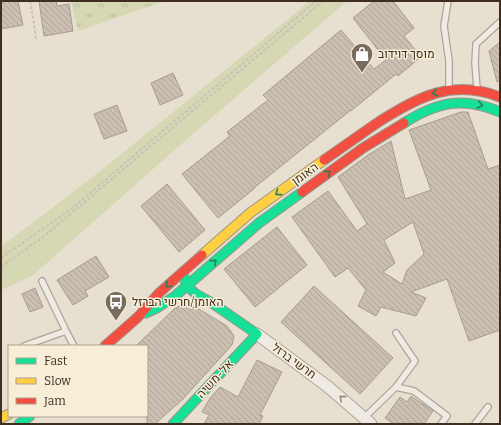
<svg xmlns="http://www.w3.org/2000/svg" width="501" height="425" viewBox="0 0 501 425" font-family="Bitter,Heebo,serif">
<defs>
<pattern id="grass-tufts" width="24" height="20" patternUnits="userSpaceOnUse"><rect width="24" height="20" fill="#d6d7b3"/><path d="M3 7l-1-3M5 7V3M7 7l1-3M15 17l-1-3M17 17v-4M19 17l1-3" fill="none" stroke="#b9b99a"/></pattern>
<pattern id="building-back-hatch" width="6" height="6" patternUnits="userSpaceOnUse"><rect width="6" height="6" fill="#cbbfb2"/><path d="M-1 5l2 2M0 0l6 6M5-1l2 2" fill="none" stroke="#afa499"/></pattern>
</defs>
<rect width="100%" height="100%" fill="#e7e0d1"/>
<path fill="url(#grass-tufts)" d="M71 1H163L156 4 78 31Z"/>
<path fill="#d6d7b3" d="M309 1H347L186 140 32 276 1 290V246L30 225 104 168 298 11Z"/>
<path fill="url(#building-back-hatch)" stroke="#a89c90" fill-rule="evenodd" d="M1 1H18L23 25 1 29Z
M39 1H56L57 6 69 4 73 31 44 36Z
M374 1H393L414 28 404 36 421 57 398 76 396 74 351 111V110L255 187V188L218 218 182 174 230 136 227 132 268 100 263 95 341 30 374 69 386 60 353 18Z
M500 42V81L497 82 489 51Z
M173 73 183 95 160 105 151 83Z
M117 105 127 131 104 139 94 114Z
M461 112H468L488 169 500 165V330L469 341 447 279 411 292 426 298 416 316 381 307 376 316 358 306 366 290 348 268 335 277 292 217 328 191 357 231 367 224 338 177 368 155 391 141 405 199 431 190 409 130ZM413 222 424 254 407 270 402 284 383 272 395 263 384 240Z
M167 184 205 230 179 252 141 206Z
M277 227 307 265 255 307 224 269Z
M96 256 109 277 85 291 88 296 73 305 57 280Z
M314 286 393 358 360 394 281 322Z
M35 288 43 307 30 312 22 294Z
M181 305H188L197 308 227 326 234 336 232 345 183 399 155 424H147V346H136L174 309Z
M257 360 282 372 260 415 263 416 259 424H204L209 415 202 412 210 398 220 387 238 397Z
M411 396 433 411 424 424H394L385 418 400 397 407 402Z"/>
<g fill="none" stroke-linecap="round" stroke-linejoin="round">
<g stroke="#ada599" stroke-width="8">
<path id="lane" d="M448 1 444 26 449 61V89
M477 89 475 63 476 44 500 22
M42 281 66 331 74 346
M24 346 66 331
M396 387 415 361 396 333
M364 418 396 387 414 391 447 416 441 424
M475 424 488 407"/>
</g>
<g stroke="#ada599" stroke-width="13">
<path id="street" d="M257 334 327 386 371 424"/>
</g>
<g stroke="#9c958a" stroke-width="11">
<path id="fast" d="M404 123C437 102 463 96 500 112
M146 313 157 308 175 296 259 223 302 192
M19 424 30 416
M173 424 257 334 212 303 196 294 187 286 184 277"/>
</g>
<g stroke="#9c958a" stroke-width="11">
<path id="slow" d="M202 255 250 213 324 160
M1 418 9 414"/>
</g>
<g stroke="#9c958a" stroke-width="11">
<path id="jam" d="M324 160C343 147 361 134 380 121 420 96 452 79 500 97
M302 192 363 148 404 123
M105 346 138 317 159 293 202 255"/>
</g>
<path stroke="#c8c2b9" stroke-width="2" stroke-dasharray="3 2" stroke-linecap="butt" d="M30 1 33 17 36 40
M1 258 71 209 316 1
M1 267 43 237 323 1"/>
<use href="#lane" stroke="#efebe3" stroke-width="5.5"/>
<use href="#street" stroke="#efebe3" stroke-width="11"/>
<use href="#fast" stroke="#16e098" stroke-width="9"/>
<use href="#slow" stroke="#ffcf43" stroke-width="9"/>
<use href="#jam" stroke="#f24e42" stroke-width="9"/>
</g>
<defs><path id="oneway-chevron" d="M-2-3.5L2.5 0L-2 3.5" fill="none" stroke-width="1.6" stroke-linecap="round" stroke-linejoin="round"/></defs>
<g stroke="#2b7e56">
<use href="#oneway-chevron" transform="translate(435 93) rotate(166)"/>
<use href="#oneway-chevron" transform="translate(480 105) rotate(13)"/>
<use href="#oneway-chevron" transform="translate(328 173) rotate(-36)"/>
<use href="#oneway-chevron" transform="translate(278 193) rotate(144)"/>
<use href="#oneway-chevron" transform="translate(214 262) rotate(-41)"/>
<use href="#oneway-chevron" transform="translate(168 285) rotate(137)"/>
</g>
<use stroke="#968c82" href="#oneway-chevron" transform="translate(342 398) rotate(-139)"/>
<defs>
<g id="shop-pin" transform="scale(1.15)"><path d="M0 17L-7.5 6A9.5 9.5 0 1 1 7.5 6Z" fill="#786c5e" stroke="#f7eed8"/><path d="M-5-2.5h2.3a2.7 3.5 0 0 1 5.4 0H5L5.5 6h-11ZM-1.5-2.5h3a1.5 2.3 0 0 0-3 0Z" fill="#fff"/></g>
<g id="bus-pin" transform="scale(1.15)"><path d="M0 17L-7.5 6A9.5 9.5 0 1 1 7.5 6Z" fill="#786c5e" stroke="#f7eed8"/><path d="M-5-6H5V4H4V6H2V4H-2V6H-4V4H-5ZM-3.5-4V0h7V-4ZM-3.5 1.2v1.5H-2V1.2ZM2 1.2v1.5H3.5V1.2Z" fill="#fff"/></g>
</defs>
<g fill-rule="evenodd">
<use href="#shop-pin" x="362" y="54"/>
<use href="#bus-pin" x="116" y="302"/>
</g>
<g text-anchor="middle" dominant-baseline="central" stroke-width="3" stroke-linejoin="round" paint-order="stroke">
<g font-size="12" fill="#3d2e20" stroke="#f7eed8" text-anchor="start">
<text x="378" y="54">מוסך דוידוב</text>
<text x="132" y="302">האומן/חרשי הברזל</text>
</g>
<g font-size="12" fill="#3d2e20" stroke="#f7eed8">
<text transform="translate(305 174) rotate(-36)">האומן</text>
<text transform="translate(294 361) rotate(36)">חרשי ברזל</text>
<text transform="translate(215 379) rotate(-47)">אל-משיה</text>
</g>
</g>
<rect width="501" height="425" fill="none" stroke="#3d2e20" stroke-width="4"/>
<rect x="8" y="345" width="140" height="72" fill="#f7eed8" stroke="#ada18e"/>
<rect x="16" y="358" width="20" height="6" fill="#16e098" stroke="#ada18e"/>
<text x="44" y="365" font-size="12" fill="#3d2e20">Fast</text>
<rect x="16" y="378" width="20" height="6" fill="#ffcf43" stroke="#ada18e"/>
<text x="44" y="385" font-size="12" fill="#3d2e20">Slow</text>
<rect x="16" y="398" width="20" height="6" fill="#f24e42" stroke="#ada18e"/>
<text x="44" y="405" font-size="12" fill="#3d2e20">Jam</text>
</svg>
